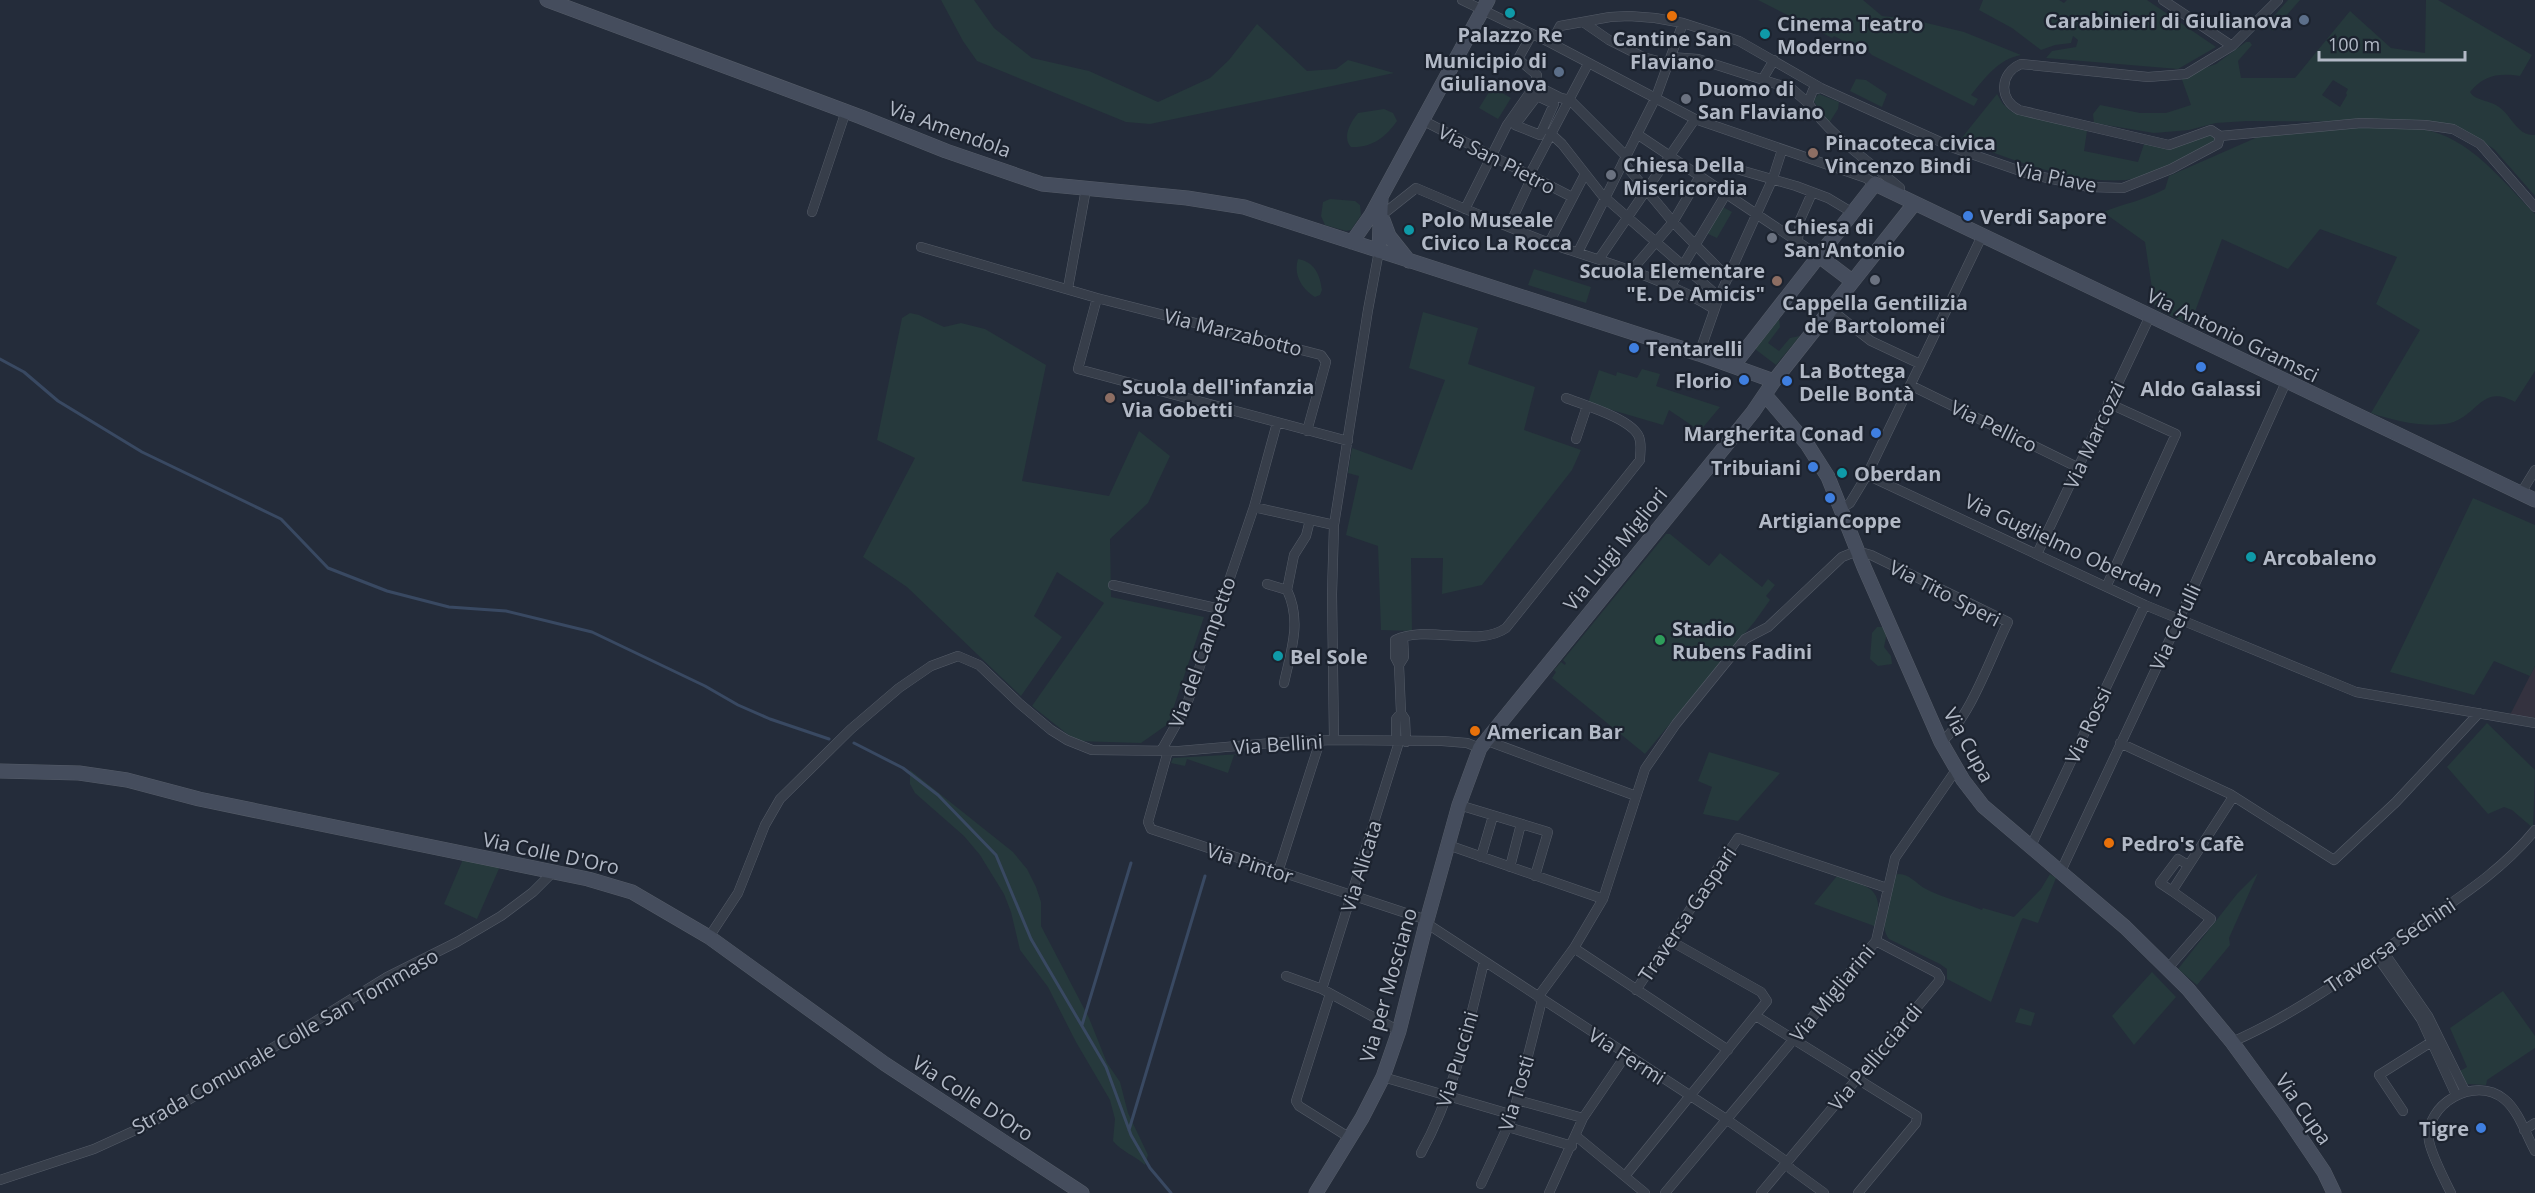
<svg xmlns="http://www.w3.org/2000/svg" width="2535" height="1193" viewBox="0 0 2535 1193" font-family="'Open Sans',sans-serif">
<rect width="100%" height="100%" fill="#242c3a"/>
<path fill="#34323f" d="M2535 666V718L2510 715Z"/>
<path fill="#26393c" fill-rule="evenodd" d="M941 0H974L994 28 1032 58 1089 71 1158 102 1210 78 1229 60 1257 24 1307 71 1336 69 1348 60 1394 73 1150 124 1126 122 977 61 963 41Z
M1758 0H1863L1882 16 1910 19 1964 32 2021 55C1998 59 1985 78 1971 95L1978 99 1974 106 1872 55 1864 47H1856L1834 36 1832 38Z
M1983 0H2059L2064 3 2067 0H2147L2216 47 2178 69 2046 58 2052 51 2076 47 2078 40 2073 36 2071 43 2055 45 2041 50 2012 28 1979 10Z
M2288 0H2300L2273 31 2266 25Z
M2426 0H2438L2532 55 2520 76C2499 73 2484 75 2470 92 2475 101 2490 100 2499 107 2512 116 2517 136 2535 135V196L2494 149 2466 131 2425 122 2247 121 2216 123 2189 130 2154 133 2094 123 2093 114 2100 105 2140 113H2166L2191 105 2181 77 2216 64 2246 42H2250L2252 45 2238 61 2241 78H2295L2350 11 2391 48 2425 53ZM2333 80 2348 89 2346 93 2347 95 2340 107 2322 95Z
M1856 79 1866 80 1887 94 1882 107 1850 91Z
M1492 87 1511 98 1498 119 1479 108Z
M1819 94 1839 102 1838 109 1829 123 1813 100Z
M1997 94 2003 104 2012 112 2087 131 2084 151 2138 162 2144 144 2213 135 2216 136 2215 141C2194 153 2149 178 2126 180 2071 184 2010 159 1960 140Z
M1384 109 1393 113 1397 121C1386 137 1372 148 1351 147 1342 137 1350 123 1358 113Z
M2362 126C2382 127 2403 126 2422 129 2470 137 2503 182 2535 214V371L2515 402C2480 382 2477 420 2445 424 2420 427 2395 421 2371 413L2420 330 2376 304 2397 257 2320 229 2288 269 2222 239 2190 325 2155 308 2145 242 2103 212C2123 204 2145 200 2165 189L2169 176 2260 136Z
M1330 199 1355 201 1360 205 1361 215 1351 230 1346 231 1325 225 1321 216 1323 202Z
M1721 206 1732 212 1717 238 1706 233Z
M1298 259C1315 262 1320 275 1322 290L1320 295 1315 297C1302 289 1293 275 1298 259Z
M1534 269 1591 287 1586 303 1528 285Z
M1423 312 1478 328 1468 364 1535 387 1524 430 1581 450 1572 470 1482 585 1442 594 1443 558H1411L1412 631 1381 630 1378 546 1346 535 1359 476 1348 473 1352 448 1412 470 1445 380 1409 368Z
M910 313 919 315 944 327 961 323 985 329 1046 365 1022 481 1109 496 1139 431 1170 456 1148 503 1110 539 1111 597 1204 617 1168 724 1141 743 1076 741 1032 706 1104 603 1057 572 1034 616 1062 637 1021 696 907 587 863 557 915 458 877 440 902 318Z
M1779 318 1780 327 1768 343 1779 351 1790 338 1800 336 1776 365 1755 349Z
M1642 369 1660 374 1656 386 1720 407 1700 431 1669 410 1663 425 1588 403 1599 370 1616 376 1617 372 1637 378Z
M2473 498 2535 525V666L2530 676 2494 661 2474 695 2390 672Z
M1666 534H1670L1709 566 1720 553 1762 587 1768 579 1775 585 1766 596 1770 600 1755 621 1645 754 1552 678 1556 672 1554 670 1561 662 1565 665 1566 663 1563 660Z
M1877 627H1883L1887 633 1884 647 1891 656 1892 664 1878 666 1870 659 1872 633Z
M2487 723 2535 770 2533 828 2512 810 2504 807 2488 814 2447 767Z
M1709 752 1780 773 1738 821 1703 814 1712 787 1698 781Z
M1242 754 1241 756 1234 755 1228 773 1187 759 1185 766 1171 763 1173 758Z
M910 770 1013 852 1027 869 1036 887 1041 902V926L1089 1018 1107 1063 1120 1082 1128 1113 1148 1155 1145 1165C1135 1156 1121 1151 1113 1141L1115 1119 1110 1100 1076 1042 1048 987 1020 950 1011 912 1004 894 980 855 964 836 915 793 910 784Z
M464 857 501 864 477 919 444 904Z
M2258 873 2229 938 2230 945 2197 985 2178 969 2237 894Z
M1899 874C1909 874 1916 883 1924 888 1942 898 1963 902 1982 910L1983 908 2014 917 2041 889 2050 874 2056 878 2038 923 2023 918 2021 921 1991 1002 1947 979V969L1940 964 1889 939C1877 924 1890 893 1894 875Z
M1837 876C1871 888 1883 886 1877 927L1814 904Z
M2152 972 2176 997 2134 1045 2112 1016Z
M2503 991 2535 1036V1048L2487 1080 2486 1085 2467 1084 2460 1071 2467 1067 2450 1028Z
M2020 1008 2035 1013 2031 1026 2015 1022Z"/>
<g fill="none" stroke-linecap="round" stroke-linejoin="round">
<path stroke="#394962" stroke-width="3" d="M0 359 24 372 58 401 142 452 281 519 328 568 387 591 449 607 506 611 592 632 705 686 738 705 770 719 829 739
M854 743 903 768 938 795 996 855 1031 939 1106 1067 1131 1135 1150 1168 1171 1193
M1082 1025 1131 863
M1129 1130 1205 876"/>
<g stroke="#555c68" stroke-width="10">
<path id="street" d="M1462 0 1551 43 1695 119 1866 178 1875 184
M2163 0 2232 46
M1583 22 1609 40 1643 57 1669 64
M1532 34 1518 59 1537 75 1535 85 1561 98 1570 100 1626 156
M1551 43 1560 26 1610 17 1629 16 1655 18 1683 23 1739 41 1821 88 1954 148 2029 174 2089 187 2123 188 2171 169 2218 144 2220 136
M1671 57 1698 59 1792 89 1808 103
M1762 80 1774 60
M1821 88 1813 90 1808 103C1833 139 1867 159 1900 188
M1537 96 1554 104 1540 135 1515 125Z
M1422 120 1572 197
M1550 133 1562 144 1602 195 1719 297
M1637 134 1819 256
M2220 136 2211 130 2169 145 2019 110C1998 99 2000 73 2021 64L2148 77 2186 74 2232 46 2278 0
M2220 136 2361 123 2425 125 2453 129 2480 144 2535 207
M1623 162 1673 222 1728 278
M1733 168 1796 186 1828 198 1853 213
M1465 209 1507 125 1535 85
M812 212 846 111
M1378 215H1382L1416 188C1461 207 1506 227 1552 244 1606 263 1665 278 1714 309
M1509 226 1532 177 1531 172 1588 64
M1798 239 1800 220 1812 193
M1549 243 1585 174
M921 247 1097 298 1321 355 1326 362 1307 431
M1578 252 1656 97 1683 23
M1599 259 1695 119
M1631 271 1673 222 1700 176
M1670 287 1726 194
M1068 288 1086 189
M1097 298 1078 369 1348 441
M1830 309 1871 341 1920 364
M1699 354 1719 297 1773 178 1782 150
M1910 385 2079 468
M1576 439 1587 406
M1867 475 2145 605 2356 692 2535 723
M2521 493 2535 470
M1254 507 1277 423
M1842 508 1850 503 1867 475 1982 236
M2037 554 2150 316
M1267 584 1287 590C1302 621 1291 651 1284 683
M1113 585 1220 609
M2107 585 2176 434 2108 403
M1287 590 1294 555 1306 536 1310 520
M1399 665 1404 657 1403 637
M1334 740 1332 594 1334 525
M1485 740 1636 796
M1396 742V719L1401 713
M1406 742 1405 719 1401 713 1399 665 1395 657V640C1427 624 1478 648 1506 628L1640 460C1640 452 1642 444 1639 437 1632 419 1584 405 1566 398
M2120 743 2230 794 2334 860 2396 802 2479 713
M1161 751 1186 707 1254 507 1334 525 1368 310 1379 251
M1168 751 1148 822 1151 829 1427 920
M1459 805 1548 832 1535 876
M1448 845 1603 899
M2031 846 2145 605
M1481 857 1493 816
M2188 865 2178 859 2160 883 2172 891 2233 797
M1510 867 1521 824
M2061 871 2170 639 2286 382
M1278 872 1320 741
M1426 923 1726 1119 1783 1159 1791 1169 1824 1193
M709 937 738 893 765 825 780 799 851 729 899 688 931 666 958 656 979 665 1020 704 1051 730 1067 740 1092 750 1179 751 1284 742 1334 740 1442 741 1467 743 1480 748
M1574 948 1728 1050
M2383 951 2428 1016 2465 1091
M2376 955 2421 1019 2456 1095
M2168 968 2211 919 2172 891
M1286 976 1322 989 1399 1031
M1322 989 1399 742
M1636 990 1738 838 1887 888
M1330 994 1296 1101 1299 1106 1350 1138
M1538 997 1574 948 1603 899 1645 769 1676 724 1745 639 1768 627 1842 557 1857 551 1871 555 2008 622C1991 656 1970 719 1941 742
M1756 1016 1917 1116 1916 1123 1858 1193
M2232 1042C2296 1014 2355 971 2411 931 2455 900 2501 872 2535 830
M1383 1077 1513 1115
M1517 1100 1583 1118
M2403 1111 2379 1075 2436 1039
M1508 1127 1572 1146
M2524 1130 2535 1123
M1576 1136 1645 1193
M1421 1153C1454 1093 1468 1028 1484 962
M1625 1176 1767 1001 1761 992 1669 940
M0 1180 94 1149 151 1123 387 977 457 942 501 916 533 892 553 872
M1481 1184 1513 1115 1542 1000
M1549 1193 1583 1118 1626 1055
M1665 1193 1876 941 1895 858 1956 770
M1761 1193 1939 981 1940 978 1937 973 1876 941
M2451 1193C2444 1179 2432 1156 2429 1141 2424 1104 2475 1075 2504 1099 2519 1111 2526 1135 2535 1151"/>
</g>
<g stroke="#555c68" stroke-width="15">
<path id="secondary" d="M547 0 861 117 946 151 1042 184 1187 198 1244 207 1699 354 1774 381
M1875 184 2535 500
M1383 220 1389 236 1409 261
M1352 242 1371 215 1488 0
M1379 251 1381 198
M1819 256 1852 281
M1733 366 1875 184
M1766 396 1807 444 1828 477 1864 567 1941 742 1963 780 1983 806 2125 927 2188 989 2232 1042 2284 1113 2324 1172 2334 1193
M0 771 79 773 127 780 199 799 588 879 632 892 709 937 885 1064 1082 1193
M1316 1193 1362 1118 1383 1077 1399 1031 1427 920 1459 805 1480 748 1753 412 1774 381 1914 204"/>
</g>
<use href="#street" stroke="#373e4a" stroke-width="9"/>
<use href="#secondary" stroke="#454d5d" stroke-width="14"/>
</g>
<g fill="#0f9aa8" stroke="#1c232f" stroke-width="2">
<circle cx="1510" cy="13" r="6"/>
<circle cx="1765" cy="34" r="6"/>
<circle cx="1409" cy="230" r="6"/>
<circle cx="1842" cy="473" r="6"/>
<circle cx="2251" cy="557" r="6"/>
<circle cx="1278" cy="656" r="6"/>
</g>
<g fill="#e8710a" stroke="#1c232f" stroke-width="2">
<circle cx="1672" cy="16" r="6"/>
<circle cx="1475" cy="731" r="6"/>
<circle cx="2109" cy="843" r="6"/>
</g>
<g fill="#5c6f8a" stroke="#1c232f" stroke-width="2">
<circle cx="2304" cy="20" r="6"/>
<circle cx="1559" cy="72" r="6"/>
</g>
<g fill="#6b7280" stroke="#1c232f" stroke-width="2">
<circle cx="1686" cy="99" r="6"/>
<circle cx="1611" cy="175" r="6"/>
<circle cx="1772" cy="238" r="6"/>
<circle cx="1875" cy="280" r="6"/>
</g>
<g fill="#8d6e63" stroke="#1c232f" stroke-width="2">
<circle cx="1813" cy="153" r="6"/>
<circle cx="1777" cy="281" r="6"/>
<circle cx="1110" cy="398" r="6"/>
</g>
<g fill="#3f7fe0" stroke="#1c232f" stroke-width="2">
<circle cx="1968" cy="216" r="6"/>
<circle cx="1634" cy="348" r="6"/>
<circle cx="2201" cy="367" r="6"/>
<circle cx="1744" cy="380" r="6"/>
<circle cx="1787" cy="381" r="6"/>
<circle cx="1876" cy="433" r="6"/>
<circle cx="1813" cy="467" r="6"/>
<circle cx="1830" cy="498" r="6"/>
<circle cx="2481" cy="1128" r="6"/>
</g>
<circle fill="#2e9e5b" stroke="#1c232f" stroke-width="2" cx="1660" cy="640" r="6"/>
<g text-anchor="middle" dominant-baseline="central" stroke-width="4.5" stroke-linejoin="round" paint-order="stroke">
<g font-size="20" font-weight="bold" fill="#b2b9c6" stroke="#1c232f" text-anchor="start">
<text x="2292" y="20" text-anchor="end">Carabinieri di Giulianova</text>
<text x="1777" y="23">Cinema Teatro<tspan x="1777" dy="23">Moderno</tspan></text>
<text x="1510" y="34" text-anchor="middle">Palazzo Re</text>
<text x="1672" y="38" text-anchor="middle">Cantine San<tspan x="1672" dy="23">Flaviano</tspan></text>
<text x="1547" y="60" text-anchor="end">Municipio di<tspan x="1547" dy="23">Giulianova</tspan></text>
<text x="1698" y="88">Duomo di<tspan x="1698" dy="23">San Flaviano</tspan></text>
<text x="1825" y="142">Pinacoteca civica<tspan x="1825" dy="23">Vincenzo Bindi</tspan></text>
<text x="1623" y="164">Chiesa Della<tspan x="1623" dy="23">Misericordia</tspan></text>
<text x="1980" y="216">Verdi Sapore</text>
<text x="1421" y="219">Polo Museale<tspan x="1421" dy="23">Civico La Rocca</tspan></text>
<text x="1784" y="226">Chiesa di<tspan x="1784" dy="23">San'Antonio</tspan></text>
<text x="1765" y="270" text-anchor="end">Scuola Elementare<tspan x="1765" dy="23">"E. De Amicis"</tspan></text>
<text x="1875" y="302" text-anchor="middle">Cappella Gentilizia<tspan x="1875" dy="23">de Bartolomei</tspan></text>
<text x="1646" y="348">Tentarelli</text>
<text x="1799" y="370">La Bottega<tspan x="1799" dy="23">Delle Bontà</tspan></text>
<text x="1732" y="380" text-anchor="end">Florio</text>
<text x="1122" y="386">Scuola dell'infanzia<tspan x="1122" dy="23">Via Gobetti</tspan></text>
<text x="2201" y="388" text-anchor="middle">Aldo Galassi</text>
<text x="1864" y="433" text-anchor="end">Margherita Conad</text>
<text x="1801" y="467" text-anchor="end">Tribuiani</text>
<text x="1854" y="473">Oberdan</text>
<text x="1830" y="520" text-anchor="middle">ArtigianCoppe</text>
<text x="2263" y="557">Arcobaleno</text>
<text x="1672" y="628">Stadio<tspan x="1672" dy="23">Rubens Fadini</tspan></text>
<text x="1290" y="656">Bel Sole</text>
<text x="1487" y="731">American Bar</text>
<text x="2121" y="843">Pedro's Cafè</text>
<text x="2469" y="1128" text-anchor="end">Tigre</text>
</g>
<g font-size="20" fill="#b2b9c6" stroke="#1c232f">
<text transform="translate(950 129) rotate(20)">Via Amendola</text>
<text transform="translate(1497 159) rotate(27)">Via San Pietro</text>
<text transform="translate(2056 177) rotate(12)">Via Piave</text>
<text transform="translate(1233 332) rotate(14)">Via Marzabotto</text>
<text transform="translate(2233 335) rotate(26)">Via Antonio Gramsci</text>
<text transform="translate(1994 426) rotate(26)">Via Pellico</text>
<text transform="translate(2094 435) rotate(-65)">Via Marcozzi</text>
<text transform="translate(2064 545) rotate(25)">Via Guglielmo Oberdan</text>
<text transform="translate(1615 549) rotate(-51)">Via Luigi Migliori</text>
<text transform="translate(1945 593) rotate(27)">Via Tito Speri</text>
<text transform="translate(2175 627) rotate(-65)">Via Cerulli</text>
<text transform="translate(1202 652) rotate(-70)">Via del Campetto</text>
<text transform="translate(2088 725) rotate(-65)">Via Rossi</text>
<text transform="translate(1278 744) rotate(-4)">Via Bellini</text>
<text transform="translate(1969 745) rotate(61)">Via Cupa</text>
<text transform="translate(551 853) rotate(12)">Via Colle D'Oro</text>
<text transform="translate(1250 863) rotate(18)">Via Pintor</text>
<text transform="translate(1361 866) rotate(-73)">Via Alicata</text>
<text transform="translate(1687 914) rotate(-56)">Traversa Gaspari</text>
<text transform="translate(2390 945) rotate(-34)">Traversa Sechini</text>
<text transform="translate(1388 985) rotate(-74)">Via per Mosciano</text>
<text transform="translate(1832 993) rotate(-50)">Via Migliarini</text>
<text transform="translate(285 1041) rotate(-30)">Strada Comunale Colle San Tommaso</text>
<text transform="translate(1627 1056) rotate(33)">Via Fermi</text>
<text transform="translate(1875 1057) rotate(-50)">Via Pellicciardi</text>
<text transform="translate(1457 1059) rotate(-73)">Via Puccini</text>
<text transform="translate(1516 1093) rotate(-73)">Via Tosti</text>
<text transform="translate(973 1098) rotate(33)">Via Colle D'Oro</text>
<text transform="translate(2304 1109) rotate(55)">Via Cupa</text>
</g>
</g>
<path d="M2319 51v9h146v-9" fill="none" stroke="#b2b9c6" stroke-width="3"/>
<text x="2328" y="51" font-size="18" fill="#b2b9c6" stroke="#1c232f" stroke-width="4.5" paint-order="stroke">100 m</text>
</svg>
